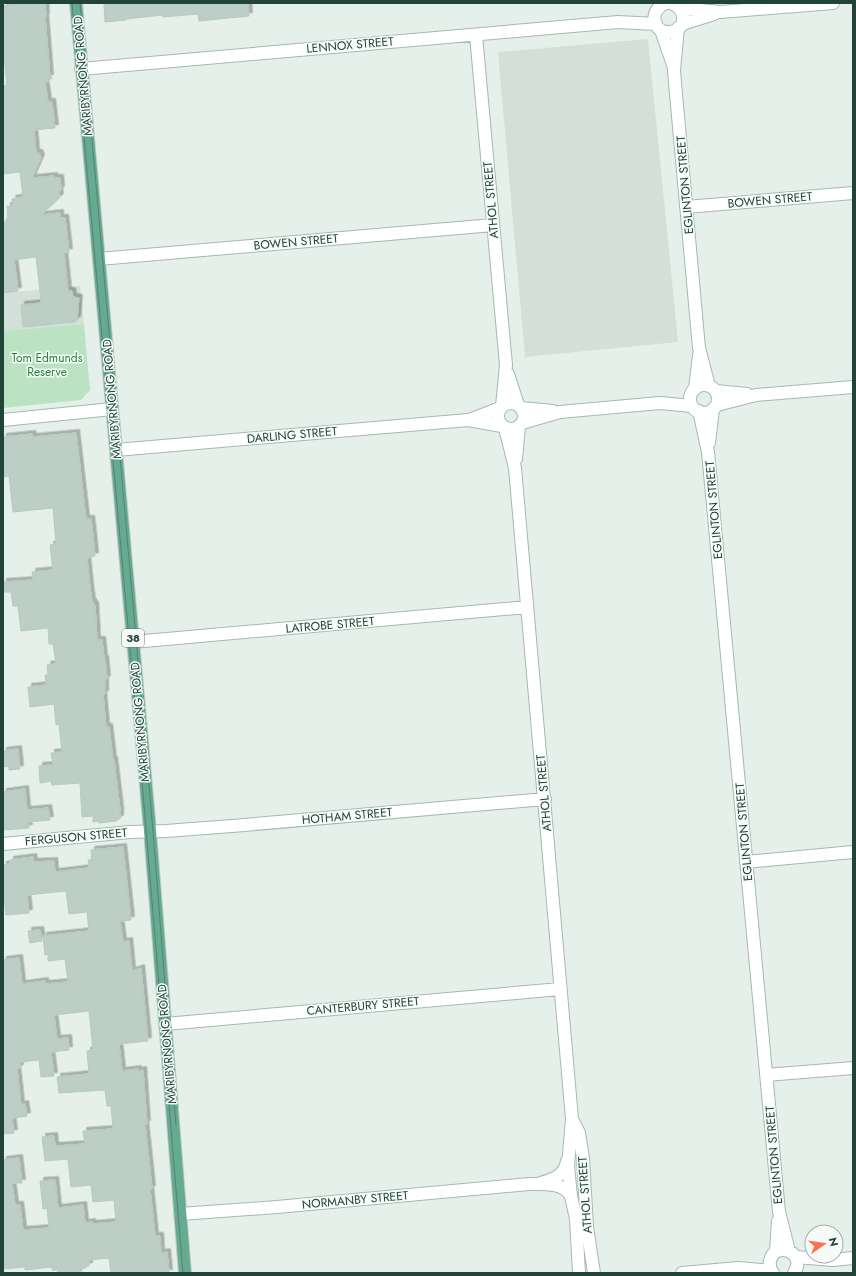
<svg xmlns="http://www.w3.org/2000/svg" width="856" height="1276" viewBox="0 0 856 1276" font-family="Jost,sans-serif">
<defs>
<filter id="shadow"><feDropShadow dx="3.5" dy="-3.5" stdDeviation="0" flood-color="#0004"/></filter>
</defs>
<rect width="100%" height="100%" fill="#e5f0ea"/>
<path fill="#d2e0d9" d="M648 39 678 342 525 357 498 52Z
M80 286 84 324 3 331V293Z"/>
<path fill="#bbe3c3" d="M84 324 90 390 81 400 3 408V331Z"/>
<path fill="#bccec5" stroke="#b6cac0" filter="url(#shadow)" d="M22 3H45L46 17H45L50 78H47L48 82H45L48 102H52L55 128 34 130 36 153H39L41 158 32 178 54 176 55 178H60L61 190H59L60 197 41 215 60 213V218H65L69 252 64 253 68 291H72L73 297 79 298 77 320H75V322L23 327 21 305 40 303 41 300 36 257 14 260 18 291 3 293V222H8L7 206H13L12 199 23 197 20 172 3 174V121L4 120 3 86 7 85 3 46V6Z
M110 3H248L249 16 199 21 198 14 163 17V15L126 19V20L105 22 104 4Z
M76 433 86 519H91L93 536 95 556 87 558 90 588 92 602H93L94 605H95L97 640H102L104 659H105L107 679 105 680V694H103L106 727H109L113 761 114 760 120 810V819H117V821L99 823V821L93 822V816L82 817 80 783 52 785 51 781 40 783 39 766 53 765 51 753 62 752 59 724 56 725 54 704 30 707 28 687 46 685 45 675H48L47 665 56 664 53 644H49L48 628 21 631 18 606H13L11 592H3V582L33 580 32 572 53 570 50 545 56 544 53 508 13 512 9 476 4 477 3 437 32 434 33 437Z
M18 749 20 769 9 770V766L3 767V751Z
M25 789 27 810 48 808 50 820 28 822 29 828 3 830V792Z
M123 847 131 920 120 921 123 942 129 941 132 971 141 968 148 1041 119 1044 122 1071 138 1069V1071L143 1070 147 1124H145L152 1189H150L155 1236H160L161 1253 167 1252 169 1273H111L109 1258 89 1260V1266L82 1267V1271L69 1273H58L57 1270H52V1267L25 1270V1267L3 1269V1160L19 1158 22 1183H12L15 1205H20L23 1230 49 1228 47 1208 43 1209 40 1181 55 1180 58 1208 83 1205 85 1223 92 1222V1224L116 1222 114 1200 93 1202 91 1185 71 1187 68 1159 45 1161 42 1137 54 1136 55 1146 85 1144 83 1131 113 1129 111 1106H107L105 1090 59 1093 57 1077 89 1074 87 1051 93 1050 89 1011 54 1015 57 1039 68 1038 69 1050 51 1052 54 1076 41 1077 39 1060 20 1062V1068L17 1069 21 1105 25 1104 27 1116 12 1118 14 1133 3 1134V960L19 958 22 984 45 981V984L68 982 65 959 48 961V954L45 955 43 936 89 931 87 912 69 914 66 891 27 895 29 913 6 915 3 887V865L10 864V860L33 857 34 862 54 861 55 872 89 868 88 860H92L91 850Z
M40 930 42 941 30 943 28 931Z"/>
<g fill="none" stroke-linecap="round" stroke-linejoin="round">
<g stroke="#a6b9b1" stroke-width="14">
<path id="minor" d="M667 3C648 8 652 34 670 32 688 30 687 8 671 3
M680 8 720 12 833 3
M682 24 714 14
M678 28 674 70 675 83 699 348 709 386
M661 30 673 65
M476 35 506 365 502 406
M81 69 618 22 656 24
M686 207 853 193
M99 259 493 225
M508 374 518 405
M690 399a14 14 0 1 1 28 0a14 14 0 1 1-28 0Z
M695 389 699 355
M716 391 747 394
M498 416a13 13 0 1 1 26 0a13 13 0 1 1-26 0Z
M717 405 756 395 853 387
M521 408 553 411
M699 411 708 452 779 1212 789 1251
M3 420 112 409
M469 420 500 408
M522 423 560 412 660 403 692 406
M505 428 515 468 572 1119 568 1166 571 1196 576 1219 579 1273
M709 443 713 409
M116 450 468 420 502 426
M516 459 519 426
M133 642 527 607
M3 844 130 832 166 831 232 826 545 799
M746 862 853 852
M165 1024 560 989
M766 1075 853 1068
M572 1119 579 1133 583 1158 587 1227 594 1273
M540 1183C553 1180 565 1175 567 1161
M180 1214 277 1207 529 1184C543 1184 563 1182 571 1196
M776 1252 778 1221
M796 1257 833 1260 853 1258
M682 1273 738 1268 771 1271
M773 1273C770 1269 769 1266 770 1261 774 1240 808 1252 794 1273"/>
</g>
<g stroke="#c1cbc7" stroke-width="14">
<path id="primary" d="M76 3 150 831 185 1273"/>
</g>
<use href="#minor" stroke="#fff" stroke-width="12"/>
<use href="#primary" stroke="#64ab92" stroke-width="12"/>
<path stroke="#5c7f73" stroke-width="1" d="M72 3 144 805 183 1273
M80 3 153 831 176 1125"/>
</g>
<g text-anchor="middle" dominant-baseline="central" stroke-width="3" stroke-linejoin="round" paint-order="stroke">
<rect fill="#f6fbf8" stroke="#617b72" stroke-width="1" x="122" y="629" width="22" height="18" rx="3"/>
<g font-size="11" font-weight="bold" fill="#214438">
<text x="133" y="638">38</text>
</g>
<g font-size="12" fill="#214438" stroke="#f6fbf8">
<text transform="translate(350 45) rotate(-5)">LENNOX STREET</text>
<text transform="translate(83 76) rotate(-95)">MARIBYRNONG ROAD</text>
<text transform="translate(685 185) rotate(-95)">EGLINTON STREET</text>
<text transform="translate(491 200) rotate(-95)">ATHOL STREET</text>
<text transform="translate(770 200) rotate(-5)">BOWEN STREET</text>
<text transform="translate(296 242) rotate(-5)">BOWEN STREET</text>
<text transform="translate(112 399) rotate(-95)">MARIBYRNONG ROAD</text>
<text transform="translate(292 435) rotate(-5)">DARLING STREET</text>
<text transform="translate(714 510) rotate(-95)">EGLINTON STREET</text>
<text transform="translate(330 625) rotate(-5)">LATROBE STREET</text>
<text transform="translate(140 722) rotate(-95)">MARIBYRNONG ROAD</text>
<text transform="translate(544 793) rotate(-95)">ATHOL STREET</text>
<text transform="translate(347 816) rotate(-5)">HOTHAM STREET</text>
<text transform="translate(744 832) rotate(-95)">EGLINTON STREET</text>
<text transform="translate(76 837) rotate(-5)">FERGUSON STREET</text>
<text transform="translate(363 1006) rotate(-5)">CANTERBURY STREET</text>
<text transform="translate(167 1044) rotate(-95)">MARIBYRNONG ROAD</text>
<text transform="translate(774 1155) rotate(-95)">EGLINTON STREET</text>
<text transform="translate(585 1195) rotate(-94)">ATHOL STREET</text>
<text transform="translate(355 1200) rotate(-5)">NORMANBY STREET</text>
</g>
<g font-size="12" fill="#258141" stroke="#f6fbf8">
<text x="47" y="358">Tom Edmunds<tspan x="47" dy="14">Reserve</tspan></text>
</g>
</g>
<rect width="856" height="1276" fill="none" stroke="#214438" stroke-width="8"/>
<g transform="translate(824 1244) rotate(77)"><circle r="19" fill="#f6fbf8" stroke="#a1b2ab"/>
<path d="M0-3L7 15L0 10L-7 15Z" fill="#ff6f53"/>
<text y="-6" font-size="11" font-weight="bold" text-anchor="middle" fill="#214438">N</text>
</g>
</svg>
